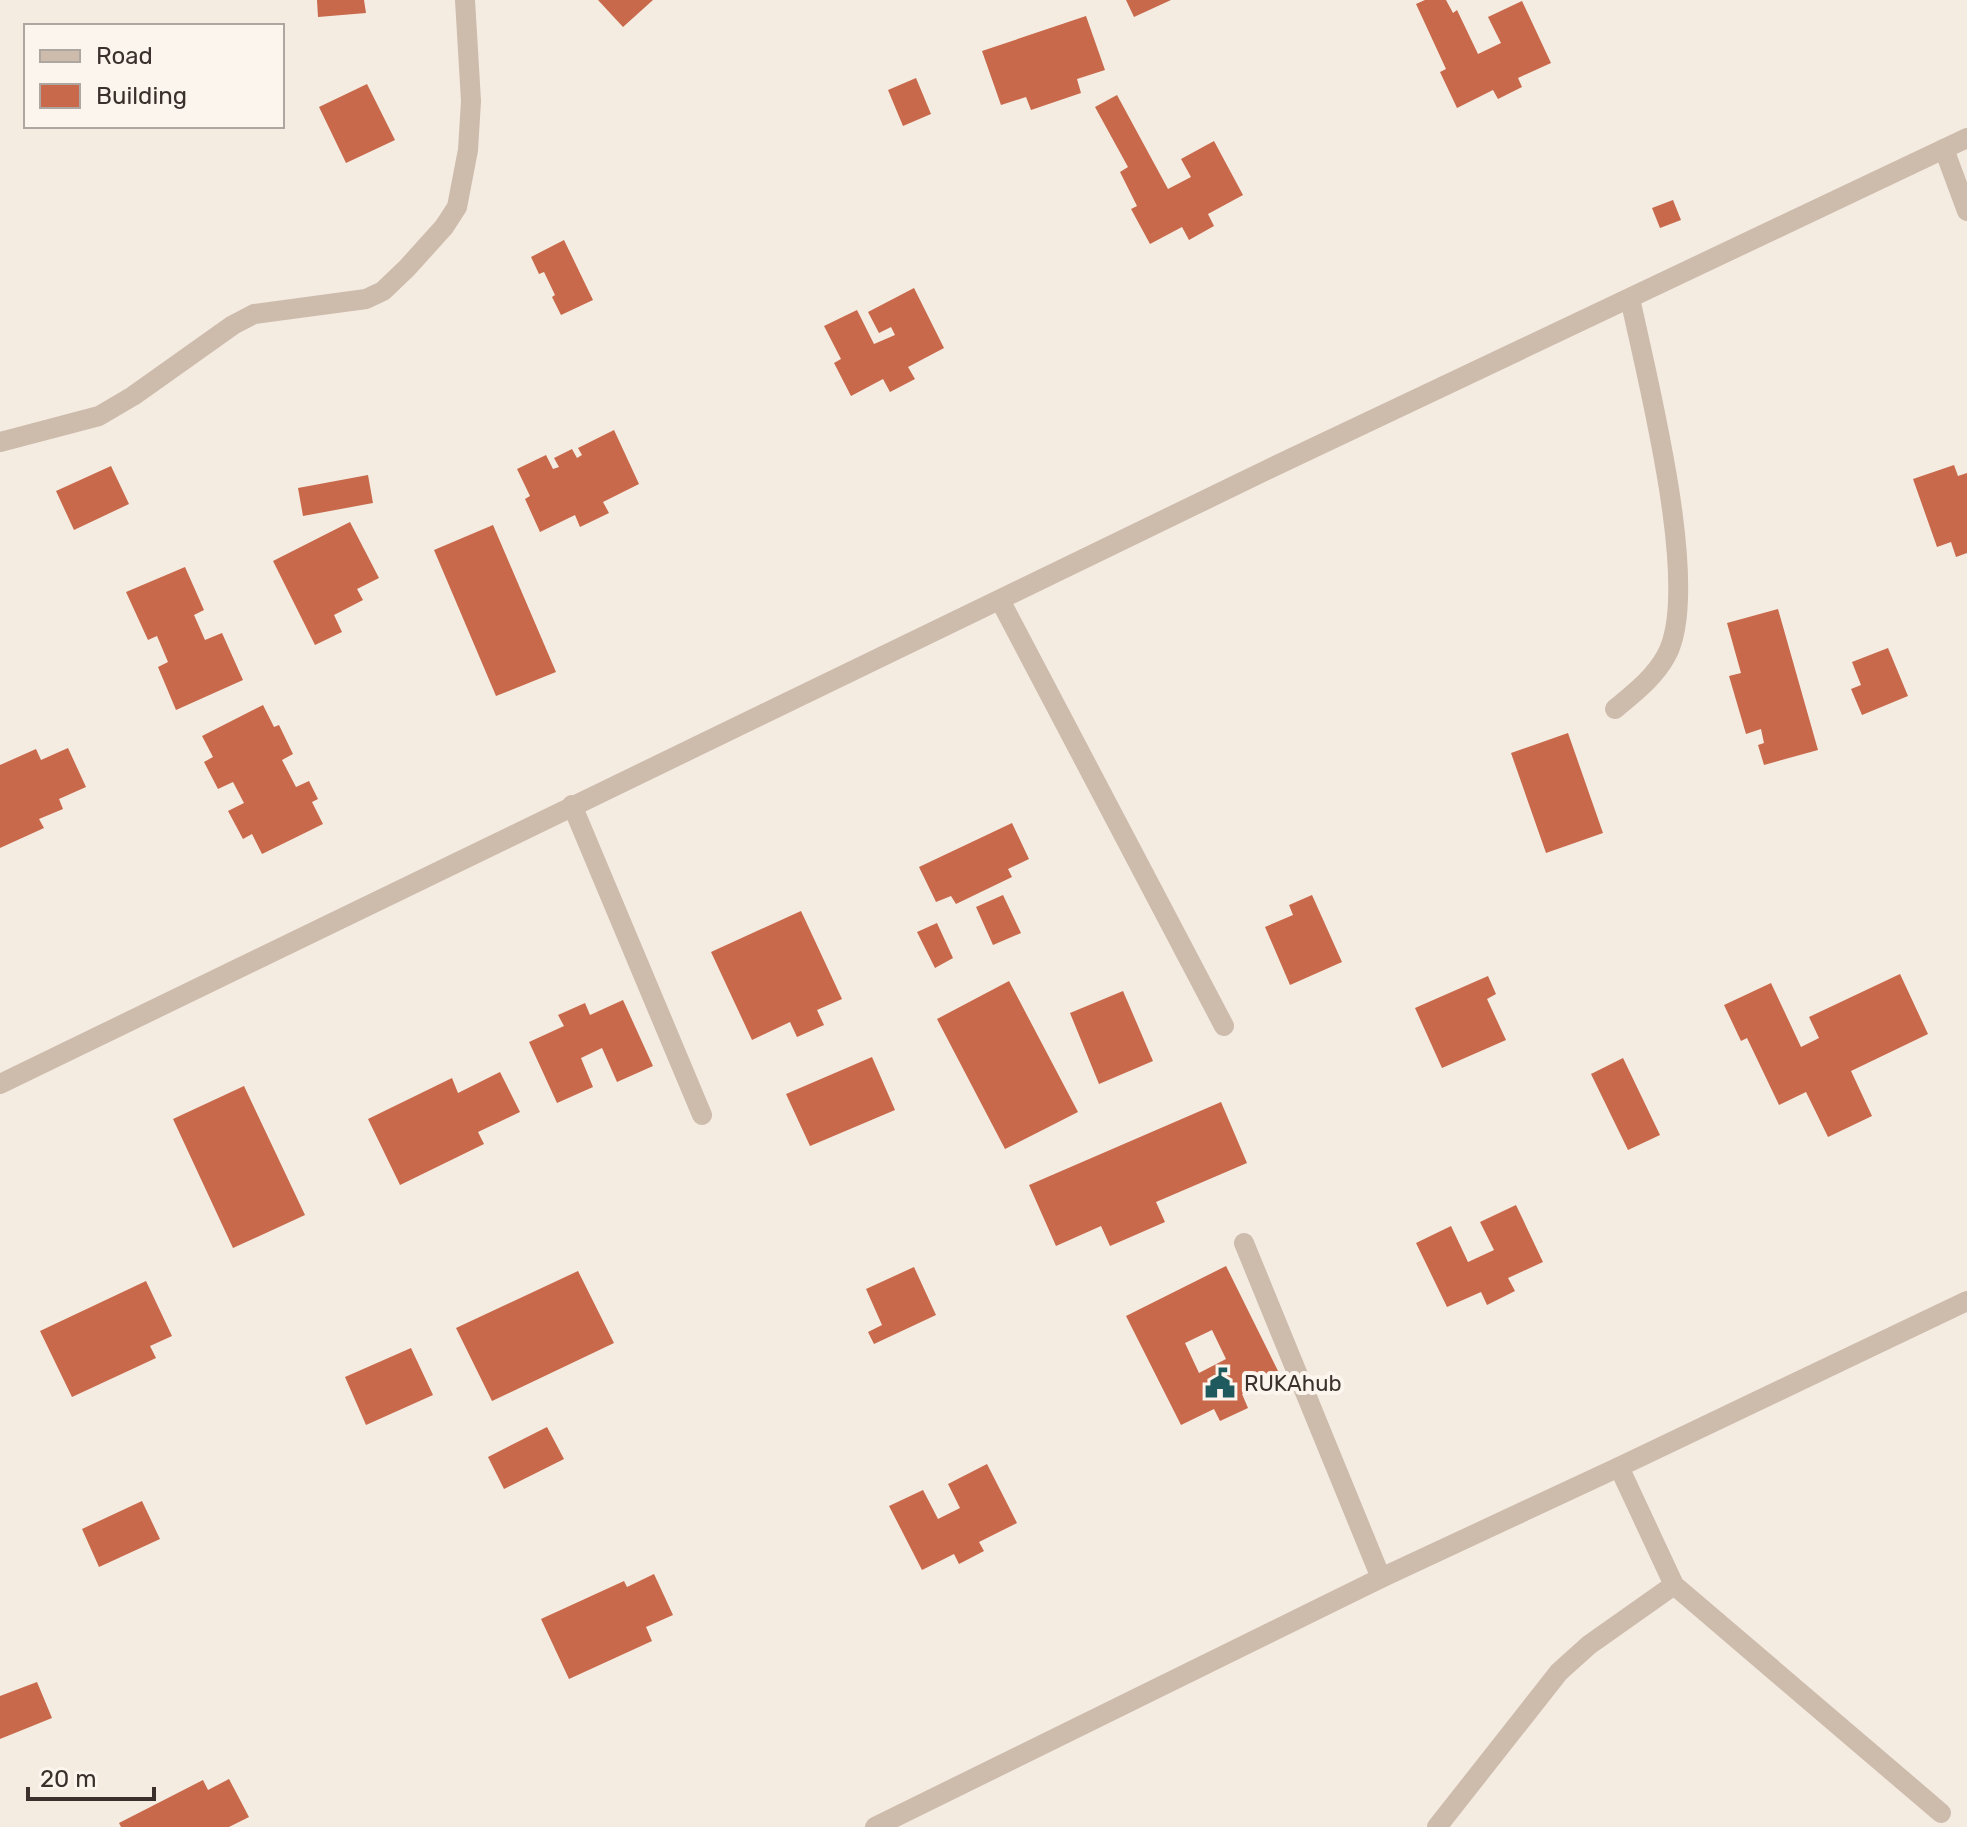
<svg xmlns="http://www.w3.org/2000/svg" width="1967" height="1827" viewBox="0 0 1967 1827" font-family="Rubik,sans-serif">
<rect width="100%" height="100%" fill="#f4ebe1"/>
<path fill="#c8694b" fill-rule="evenodd" d="M317 0H364L366 13 318 17Z
M598 0H653L623 27Z
M1126 0H1171L1134 17Z
M1425 0H1446L1453 13 1457 10 1478 54 1501 43 1488 17 1522 1 1551 63 1518 78 1522 87 1498 99 1493 90 1457 108 1440 72 1446 69 1416 4Z
M1086 16 1105 70 1077 79 1081 93 1031 110 1026 97 1001 105 982 51Z
M916 78 931 114 903 126 888 90Z
M367 84 395 140 346 163 319 107Z
M1117 95 1168 189 1191 177 1181 159 1214 141 1243 195 1208 214 1214 226 1189 240 1182 227 1150 244 1131 209 1137 206 1120 172 1128 167 1095 107Z
M1673 200 1681 220 1660 228 1652 208Z
M564 240 593 300 561 315 552 297 555 295 544 272 539 274 531 257Z
M914 288 944 348 908 367 915 379 890 392 883 379 851 396 834 363 841 359 824 326 857 310 874 344 895 335 891 327 879 333 868 312Z
M614 430 639 484 603 502 609 513 580 527 575 515 540 532 525 499 530 496 517 469 546 455 553 469 559 467 554 458 572 449 577 458 582 455 578 448Z
M1954 465 1958 476 1967 473V553L1956 557 1951 542 1937 547 1913 479Z
M111 466 129 504 74 530 56 491Z
M368 475 373 503 303 516 298 488Z
M350 522 379 578 357 589 363 600 334 615 342 632 315 645 273 561Z
M493 525 556 672 496 696 434 550Z
M185 567 204 610 194 615 205 640 222 633 243 680 176 710 158 667 168 662 157 636 148 640 126 592Z
M1778 609 1818 750 1764 765 1758 745 1764 743 1761 729 1746 734 1729 676 1741 673 1727 623Z
M1888 648 1908 696 1862 715 1851 689 1861 685 1852 662Z
M263 705 274 727 279 725 293 754 282 760 296 787 309 781 318 799 312 802 323 824 262 854 252 834 243 839 228 811 244 803 233 782 218 789 204 762 213 757 202 736Z
M1568 733 1603 833 1546 853 1511 753Z
M68 748 86 787 59 799 63 809 39 819 44 828 0 848V765L36 749 41 760Z
M1012 823 1029 859 1008 869 1012 877 956 904 951 896 936 902 919 867Z
M1003 895 1021 933 993 945 976 907Z
M1312 895 1342 962 1290 985 1265 927 1293 915 1289 905Z
M801 911 842 999 817 1010 824 1025 797 1037 790 1022 752 1040 711 952Z
M937 923 953 958 935 968 917 932Z
M1900 974 1928 1034 1851 1071 1872 1116 1828 1137 1806 1092 1779 1105 1747 1038 1741 1041 1724 1005 1771 983 1801 1047 1819 1038 1809 1017Z
M1488 976 1496 994 1487 999 1506 1040 1442 1068 1415 1008Z
M1009 981 1078 1112 1005 1149 937 1019Z
M1123 991 1153 1061 1099 1084 1070 1013Z
M623 1000 653 1066 617 1082 602 1048 581 1058 593 1087 557 1103 529 1042 564 1026 558 1015 585 1003 590 1015Z
M872 1057 895 1110 810 1146 786 1094Z
M1623 1058 1660 1135 1628 1150 1591 1074Z
M500 1072 520 1112 478 1132 484 1144 400 1185 368 1119 452 1078 458 1093Z
M244 1086 305 1215 233 1248 173 1119Z
M1221 1102 1247 1163 1156 1202 1165 1222 1110 1246 1101 1226 1056 1246 1029 1185Z
M1516 1205 1543 1262 1508 1278 1515 1291 1487 1305 1481 1292 1447 1307 1416 1243 1451 1226 1468 1262 1494 1250 1480 1222Z
M1226 1266 1280 1375 1242 1394 1248 1408 1220 1421 1214 1409 1181 1425 1126 1316ZM1212 1330 1226 1359 1199 1373 1185 1343Z
M914 1267 936 1315 874 1344 868 1332 882 1325 866 1289Z
M578 1271 614 1343 492 1401 456 1328Z
M146 1281 172 1336 150 1346 156 1358 72 1397 40 1331Z
M411 1348 433 1395 366 1425 345 1377Z
M547 1427 564 1459 504 1489 488 1457Z
M987 1464 1017 1523 979 1542 984 1551 959 1564 954 1554 922 1570 889 1506 923 1490 938 1519 960 1508 948 1484Z
M142 1501 160 1539 99 1567 82 1529Z
M654 1574 673 1615 646 1627 652 1641 569 1679 541 1619 624 1581 627 1587Z
M37 1682 52 1718 0 1739V1696Z
M229 1779 249 1817 229 1827H121L119 1823 203 1780 208 1790Z"/>
<g fill="none" stroke-linecap="round" stroke-linejoin="round">
<path stroke="#cdbbac" stroke-width="20" d="M1944 149 1967 211
M1615 709C1634 693 1654 678 1666 656 1703 591 1646 375 1630 298
M572 805 702 1115
M1244 1243 1381 1578
M1619 1467 1674 1585 1941 1813
M1437 1827 1559 1672 1589 1645 1674 1585"/>
<path stroke="#cdbbac" stroke-width="20" d="M0 442 99 416 133 396 233 325 254 314 366 299 383 291 407 268 444 227 457 207 468 150 471 101 465 0
M1000 600 1224 1026
M0 1084 1273 467 1967 138
M875 1827 1381 1578 1619 1467 1967 1301"/>
</g>
<defs>
<g id="civic-bare" transform="scale(2.4)"><path d="M-.6-6.5H3V-4.5H.6V-3L4-1V1h2V6H-6V1h2V-1L-.6-3ZM-1.2 2.5V6h2.4V2.5Z" fill="#1f5a5e" stroke="#fbf5ee" stroke-width="2.5" paint-order="stroke"/></g>
</defs>
<g fill-rule="evenodd">
<use href="#civic-bare" x="1220" y="1383"/>
</g>
<g text-anchor="middle" dominant-baseline="central" stroke-width="8" stroke-linejoin="round" paint-order="stroke">
<g font-size="22" fill="#3b302b" stroke="#fbf5ee" text-anchor="start">
<text x="1244" y="1383">RUKAhub</text>
</g>
</g>
<rect x="24" y="24" width="260" height="104" fill="#fbf5ee" stroke="#aea6a0" stroke-width="2"/>
<rect x="40" y="50" width="40" height="12" fill="#cdbbac" stroke="#aea6a0" stroke-width="2"/>
<text x="96" y="64" font-size="24" fill="#3b302b">Road</text>
<rect x="40" y="84" width="40" height="24" fill="#c8694b" stroke="#aea6a0" stroke-width="2"/>
<text x="96" y="104" font-size="24" fill="#3b302b">Building</text>
<path d="M28 1787v12h126v-12" fill="none" stroke="#3b302b" stroke-width="4"/>
<text x="40" y="1787" font-size="24" fill="#3b302b" stroke="#fbf5ee" stroke-width="6" paint-order="stroke">20 m</text>
</svg>
